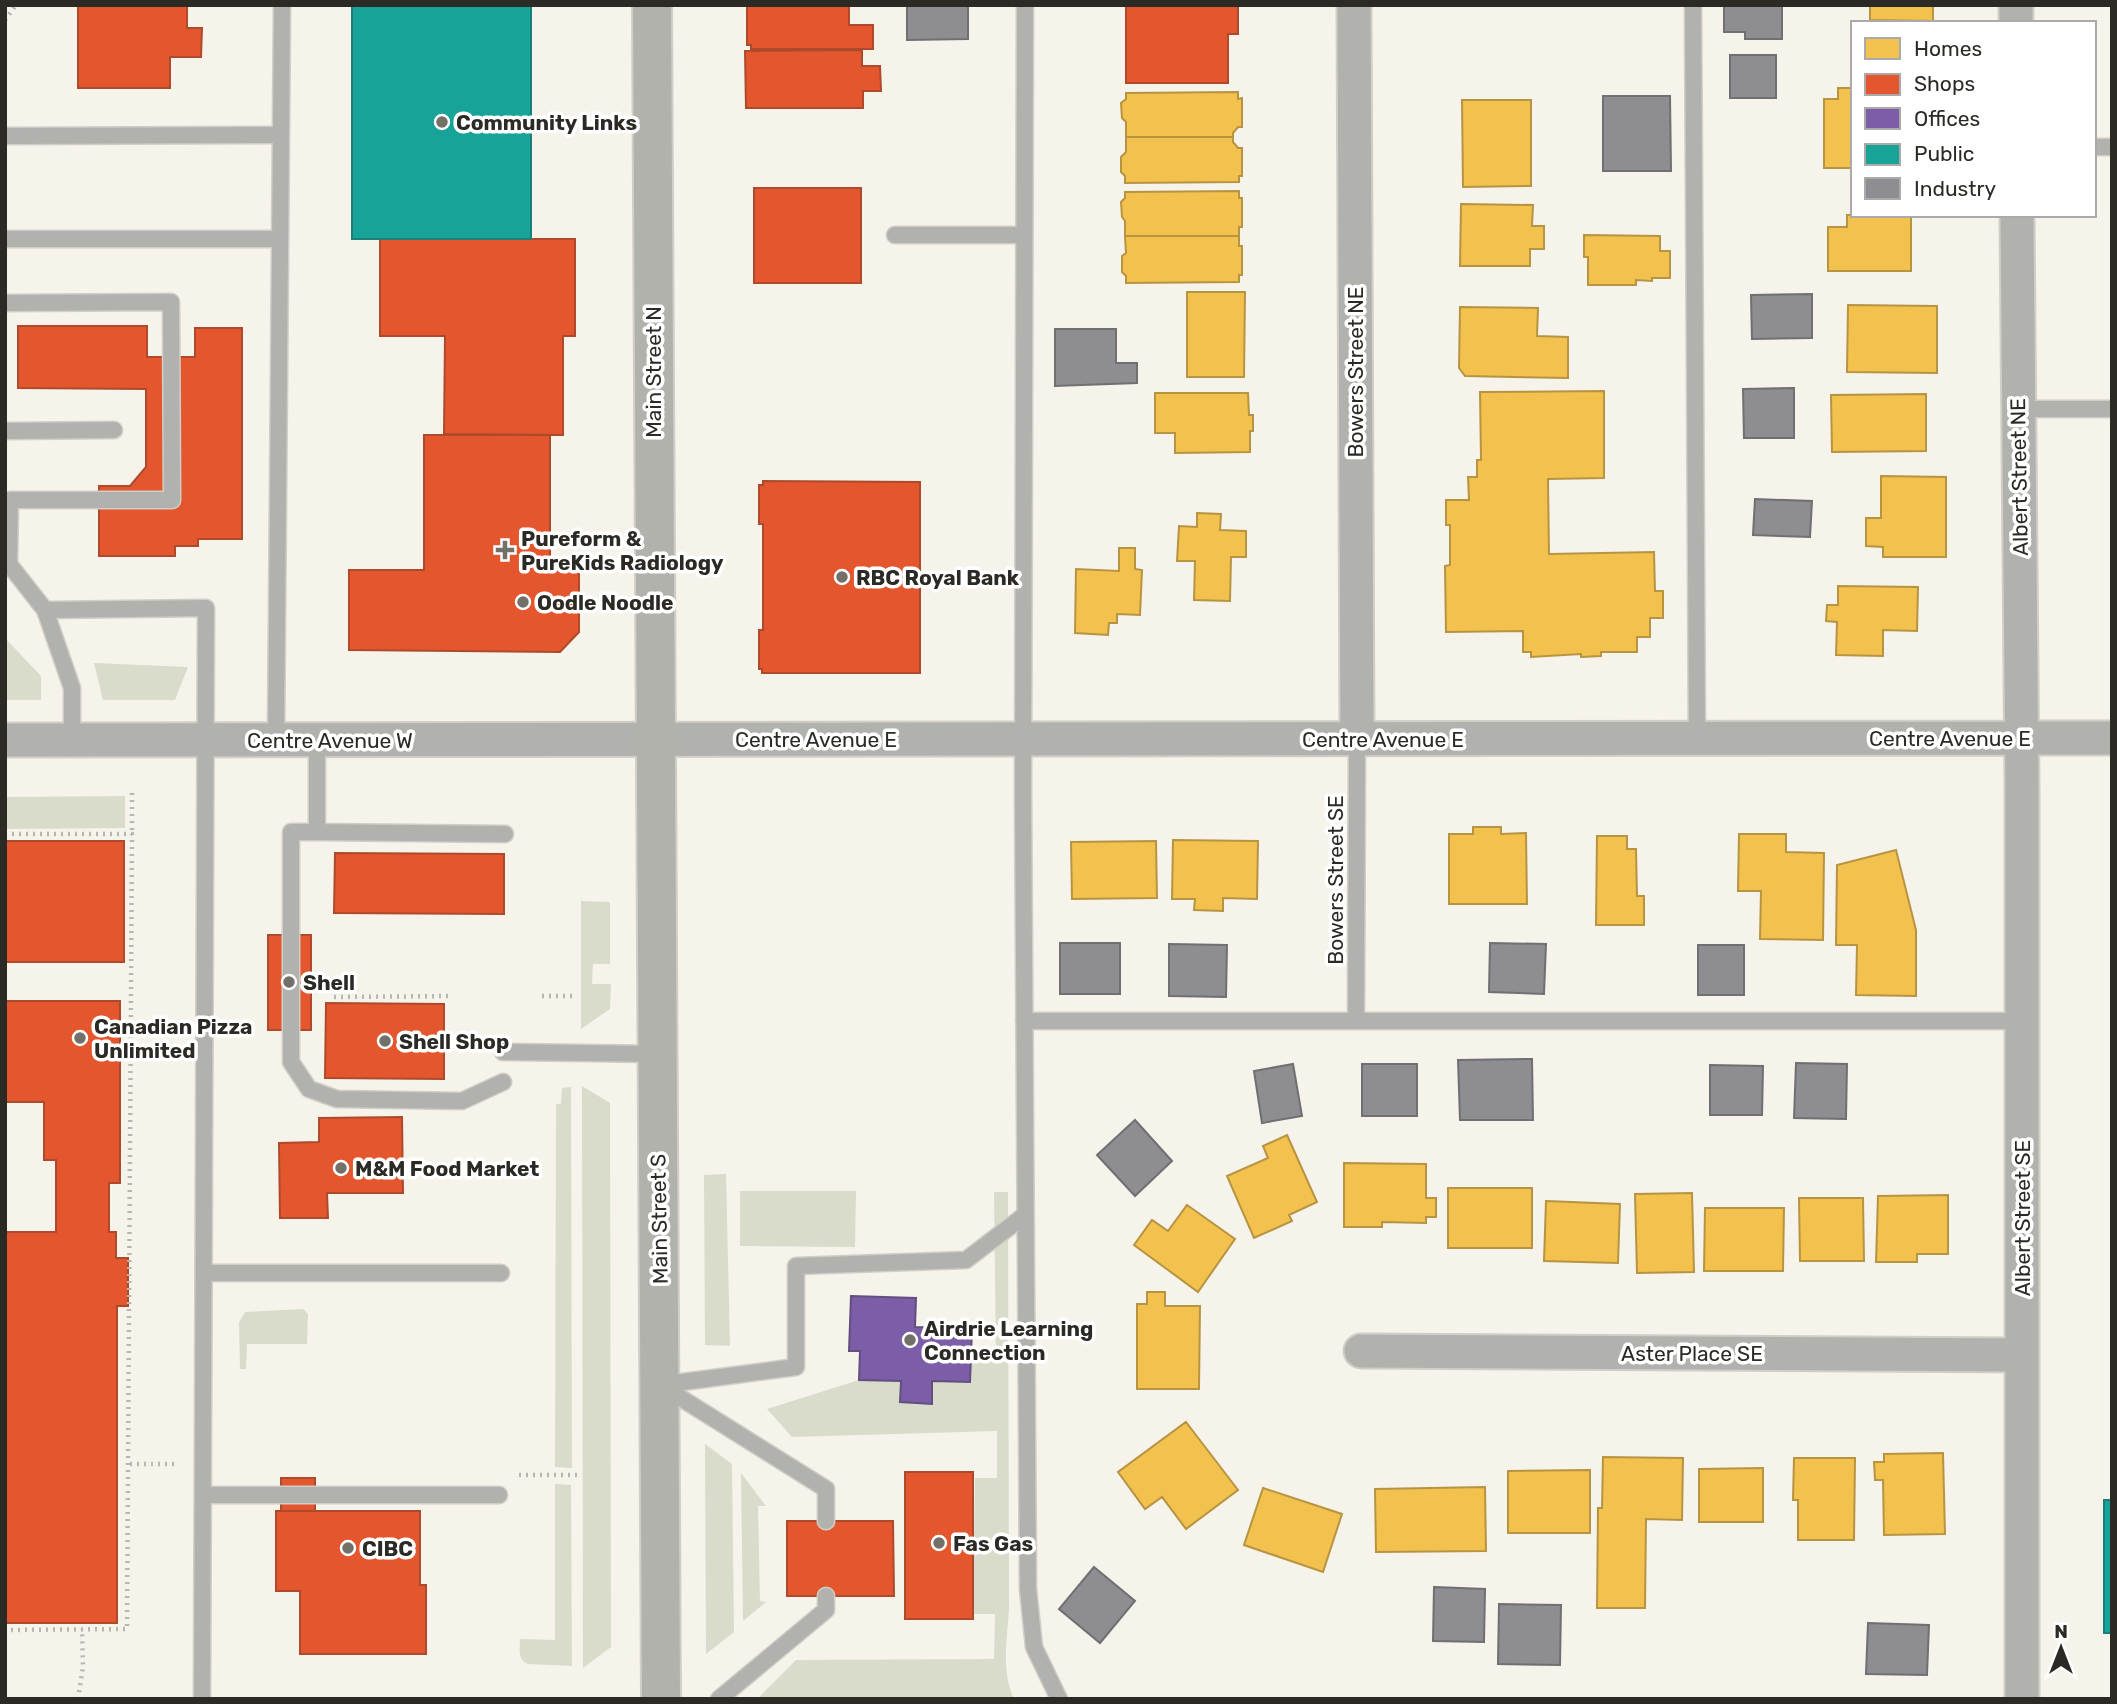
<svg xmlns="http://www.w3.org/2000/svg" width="2117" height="1704" viewBox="0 0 2117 1704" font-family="Rubik,sans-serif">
<rect width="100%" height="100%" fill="#f6f3eb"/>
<path fill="#d9dcca" d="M5 638 41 676V700H5Z
M94 663 188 667 175 700H103Z
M125 796V828L5 829V797Z
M581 901 610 902V964H593L592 984H611L610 1009 581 1029Z
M582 1086 610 1103 611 1647 583 1668Z
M571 1087 572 1468 555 1467 556 1104H561L562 1088Z
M726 1174 730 1346 705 1345 704 1175Z
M740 1191H856L855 1247 740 1246Z
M994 1192H1008L1009 1610C1007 1639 1001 1671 1014 1699H757L796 1660 994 1659 995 1614H973L975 1478H997V1431L792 1437 767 1409 859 1380 901 1381 900 1402 931 1404 932 1381 970 1382 971 1360 996 1359Z
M303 1309 308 1314 307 1344H247L246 1369H240L239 1322 245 1312Z
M705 1444 732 1464 734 1632 706 1654Z
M741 1473 766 1506H758L760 1601 766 1602 743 1621Z
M555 1484 571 1485 572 1666 528 1664C517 1660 520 1649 520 1639L555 1640Z"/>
<path fill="#f2c14e" stroke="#b79442" stroke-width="2" d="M1870 5H1933V21L1870 20Z
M1838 88H1853V168H1824V99H1838Z
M1238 92V99L1242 98V127H1238L1233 133V137H1126V122L1122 118 1121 103 1126 99V93Z
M1462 100H1531V186L1463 187Z
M1126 137H1233V142L1238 148H1242V176H1239V182L1125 183V176L1121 172V157L1126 152Z
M1239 191V198H1242V227H1239V236H1125V221L1122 217 1121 202 1125 198V192Z
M1461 204 1533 205 1532 226H1544V249H1530V266H1460Z
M1847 215H1911V271H1828V227H1847Z
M1584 235 1660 236V251H1670V278H1652V281L1636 280V285H1588V257H1584Z
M1125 236H1239V246H1242V275H1239V282L1126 283V276L1122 272V256L1126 253Z
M1187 292H1245L1244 377H1187Z
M1848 305 1937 306V373L1847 372Z
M1460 307 1538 308 1537 336 1568 337V378L1465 376 1459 368Z
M1604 391V478L1548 479 1549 554 1654 552 1655 591H1663V618H1650V637H1637V652H1601V656L1581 657V654L1531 657V652H1523V631L1446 632 1445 566 1450 565V525H1446V500H1469L1468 477H1477V460H1481L1480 392Z
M1155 393H1248L1249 415H1253V431H1250V452L1175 453V433H1155Z
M1926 394V451L1832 452 1831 395Z
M1881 476 1946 477V557H1883V547L1866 546V518H1881Z
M1197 513 1221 514 1220 530 1246 531V557H1231L1230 601 1194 600 1195 561H1177L1179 526 1197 527Z
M1119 548H1135V569L1142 570 1140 615 1117 614V623H1109L1108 635 1075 633 1076 569 1119 571Z
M1838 586 1918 587 1917 631 1883 630V656L1836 655 1837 622 1826 621 1827 605H1838Z
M1473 827H1501V834L1526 833 1527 904H1449V834H1473Z
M1739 834H1786V852L1824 853 1823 940 1760 939 1761 891H1738Z
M1597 836H1627V849H1636L1637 896H1644V925H1596Z
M1173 840 1258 841 1257 899 1223 898V911L1194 910 1195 899H1172Z
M1156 841 1157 898 1072 899 1071 842Z
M1896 850 1916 930V996L1856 995 1857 945H1836L1837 865Z
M1287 1135 1317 1202 1289 1215 1292 1221 1254 1238 1227 1176 1268 1158 1263 1146Z
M1344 1163 1426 1164V1198H1436V1217H1426V1223L1382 1222V1227H1344Z
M1448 1188H1532V1248H1448Z
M1692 1193 1694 1272 1637 1273 1635 1194Z
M1948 1195V1254H1917V1262H1876L1878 1196Z
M1799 1198H1863L1864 1261H1800Z
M1546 1201 1620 1204 1618 1263 1544 1261Z
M1187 1205 1235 1239 1198 1292 1134 1245 1152 1220 1168 1231Z
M1705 1208H1784L1783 1271H1704Z
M1147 1292H1165V1306H1200L1199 1389H1137V1304H1147Z
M1186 1422 1238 1490 1186 1529 1162 1497 1145 1509 1118 1472Z
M1943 1453 1945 1534 1884 1535 1883 1480H1875L1874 1462H1884V1454Z
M1603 1457 1683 1458 1682 1520 1646 1519 1645 1608H1597L1598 1508H1602Z
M1794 1458H1855L1854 1540H1798V1500H1793Z
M1763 1468V1522H1699V1469Z
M1590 1470V1533H1508V1471Z
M1485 1487 1486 1551 1376 1552 1375 1489Z
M1263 1488 1342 1514 1323 1572 1244 1545Z"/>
<path fill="#e4572e" stroke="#ad4a2b" stroke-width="2" d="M78 5H187V28H202L201 57H170V88H78Z
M849 5V25H873V49H751V45H747V6Z
M1126 5H1238V34H1228V83H1126Z
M862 50V66H880L881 91H863V108H746L745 51Z
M754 188H861V283H754Z
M380 239H575V336H563V435L444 434 445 336H380Z
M18 326H147V357H195V328H242V539H198V546H175V556H99V486H130L146 467V389L18 388Z
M424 435H550V570H579V632L560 652 349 650V570H424Z
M763 481 920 482V673H762V669H759V630H763V524H759V485H763Z
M5 841H124V962H5Z
M335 853 504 854V914L334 913Z
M268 935H311V1030H268Z
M5 1001H120V1183H109V1232H116V1258H128V1306H117V1623H5V1232H56V1160H44V1102H5Z
M326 1003 444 1004V1079L325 1078Z
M402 1117 403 1193H327L328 1218H280L279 1143 319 1142V1118Z
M905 1472H973V1619H905Z
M281 1478H315V1511H281Z
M276 1511H420V1585H426V1654H300V1591H276Z
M787 1521H893L894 1596H787Z"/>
<path fill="#7b5ea7" stroke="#634e80" stroke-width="2" d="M851 1296 916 1298 915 1327 972 1329 970 1382 932 1381V1404L900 1402 901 1381 859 1380 860 1351H849Z"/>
<path fill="#17a398" stroke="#1d7f76" stroke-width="2" d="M352 5H531V239H352Z
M2104 1500H2112V1633H2104Z"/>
<path fill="#8d8d92" stroke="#706f71" stroke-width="2" d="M907 5H968V39L907 40Z
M1724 5H1782V39H1745V32H1724Z
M1730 55H1776V98H1730Z
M1603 96H1670L1671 171H1603Z
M1812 294V338L1752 339 1751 295Z
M1055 329H1116V363H1137V383L1055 386Z
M1794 388V438H1744L1743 389Z
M1755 499 1812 501 1810 537 1753 535Z
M1060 943H1120V994H1060Z
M1490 943 1546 944 1544 994 1489 992Z
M1169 944 1227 945 1226 997 1169 996Z
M1698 945H1744V995H1698Z
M1532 1059 1533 1120H1460L1458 1060Z
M1796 1063 1847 1064 1846 1119 1794 1118Z
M1293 1064 1302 1116 1262 1123 1254 1071Z
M1362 1064H1417V1116H1362Z
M1710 1065 1763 1066 1762 1115H1710Z
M1135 1120 1172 1161 1135 1196 1097 1155Z
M1094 1567 1135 1601 1100 1643 1059 1609Z
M1434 1587 1485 1589 1484 1642 1433 1641Z
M1499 1604 1561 1605 1560 1665 1498 1664Z
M1868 1623 1929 1625 1927 1675 1866 1674Z"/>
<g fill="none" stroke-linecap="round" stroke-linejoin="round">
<g stroke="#d1cec8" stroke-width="19">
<path id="lane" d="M1025 5 1023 792 1028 1589 1034 1647 1059 1699
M1693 5 1697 739
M5 136 281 135
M2094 147H2112
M895 235H1024
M5 239H280
M5 303 171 302 172 500H10L9 564
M2018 409H2112
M5 431 114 430
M5 559 45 610
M72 740V688L45 610 206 608 202 1699
M276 740 282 5
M317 740V832L505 834
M317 832H291V1062L309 1089 337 1099 462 1101 503 1082
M1024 1021H2022
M1356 1021 1357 739
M503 1052 657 1054
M204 1273H501
M203 1495H499
M826 1521V1489L660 1385 796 1367V1266L966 1260 1025 1215
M719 1699 826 1610V1596"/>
</g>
<g stroke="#d1cec8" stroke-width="37">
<path id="street" d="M1354 5 1357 739
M2016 5V23
M2017 215 2022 789V1699
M5 740 2112 738
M1361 1351 2022 1355"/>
</g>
<g stroke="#d1cec8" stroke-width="42">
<path id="secondary" d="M652 5 661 1699"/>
</g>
<path stroke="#b7b7b0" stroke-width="4.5" stroke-dasharray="2 5" stroke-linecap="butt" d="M5 20 16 5
M132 793V834
M5 834H132L127 1629 5 1630
M542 996H576
M334 997 450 996
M130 1464H175
M519 1475H578
M78 1699 83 1667 82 1629"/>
<use href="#lane" stroke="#b1b2ad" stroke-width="16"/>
<use href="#street" stroke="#b1b2ad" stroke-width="33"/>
<use href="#secondary" stroke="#b1b2ab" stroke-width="38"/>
</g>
<g fill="#73706a" stroke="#fff" stroke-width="2.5">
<circle cx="442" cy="122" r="7"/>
<path d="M501.5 539.5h7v7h7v7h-7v7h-7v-7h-7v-7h7z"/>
<circle cx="842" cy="577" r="7"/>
<circle cx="523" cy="602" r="7"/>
<circle cx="289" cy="982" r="7"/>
<circle cx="80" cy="1038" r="7"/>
<circle cx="385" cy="1041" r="7"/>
<circle cx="341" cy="1168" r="7"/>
<circle cx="910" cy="1340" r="7"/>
<circle cx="939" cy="1543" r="7"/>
<circle cx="348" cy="1548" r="7"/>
</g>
<g text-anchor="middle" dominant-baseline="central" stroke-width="7" stroke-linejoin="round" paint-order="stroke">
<g font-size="21" font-weight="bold" fill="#2c2a25" stroke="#fff" text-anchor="start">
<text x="456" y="122">Community Links</text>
<text x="521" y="538">Pureform &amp;<tspan x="521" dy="24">PureKids Radiology</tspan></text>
<text x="856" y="577">RBC Royal Bank</text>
<text x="537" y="602">Oodle Noodle</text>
<text x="303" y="982">Shell</text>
<text x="94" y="1026">Canadian Pizza<tspan x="94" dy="24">Unlimited</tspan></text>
<text x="399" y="1041">Shell Shop</text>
<text x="355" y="1168">M&amp;M Food Market</text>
<text x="924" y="1328">Airdrie Learning<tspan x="924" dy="24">Connection</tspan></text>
<text x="953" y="1543">Fas Gas</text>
<text x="362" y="1548">CIBC</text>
</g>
<g font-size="21" fill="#2c2a25" stroke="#fff">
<text transform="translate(653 372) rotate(-90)">Main Street N</text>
<text transform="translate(1355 372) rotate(-90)">Bowers Street NE</text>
<text transform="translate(2019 477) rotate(-91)">Albert Street NE</text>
<text x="1950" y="738">Centre Avenue E</text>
<text x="816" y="739">Centre Avenue E</text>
<text x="1383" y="739">Centre Avenue E</text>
<text x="330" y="740">Centre Avenue W</text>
<text transform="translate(1335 880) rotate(-90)">Bowers Street SE</text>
<text transform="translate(2022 1218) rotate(-90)">Albert Street SE</text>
<text transform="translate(659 1219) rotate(-91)">Main Street S</text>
<text x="1692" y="1353">Aster Place SE</text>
</g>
</g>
<rect width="2117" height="1704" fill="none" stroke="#2c2a25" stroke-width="14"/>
<rect x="1851" y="21" width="245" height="196" fill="#ffffff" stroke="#abaaa8" stroke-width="2"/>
<rect x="1865" y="38" width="35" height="21" fill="#f2c14e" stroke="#abaaa8" stroke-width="2"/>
<text x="1914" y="56" font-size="21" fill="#2c2a25">Homes</text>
<rect x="1865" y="74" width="35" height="21" fill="#e4572e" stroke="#abaaa8" stroke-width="2"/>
<text x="1914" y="91" font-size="21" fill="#2c2a25">Shops</text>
<rect x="1865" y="108" width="35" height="21" fill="#7b5ea7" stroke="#abaaa8" stroke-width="2"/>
<text x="1914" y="126" font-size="21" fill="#2c2a25">Offices</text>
<rect x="1865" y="144" width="35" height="21" fill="#17a398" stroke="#abaaa8" stroke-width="2"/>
<text x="1914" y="161" font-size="21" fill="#2c2a25">Public</text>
<rect x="1865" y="178" width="35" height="21" fill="#8d8d92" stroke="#abaaa8" stroke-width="2"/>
<text x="1914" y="196" font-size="21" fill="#2c2a25">Industry</text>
<g transform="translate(2061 1648)" stroke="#ffffff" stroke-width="5" paint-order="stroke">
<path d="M0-5L12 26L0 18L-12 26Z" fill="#2c2a25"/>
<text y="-10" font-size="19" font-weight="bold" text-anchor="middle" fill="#2c2a25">N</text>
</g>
</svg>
